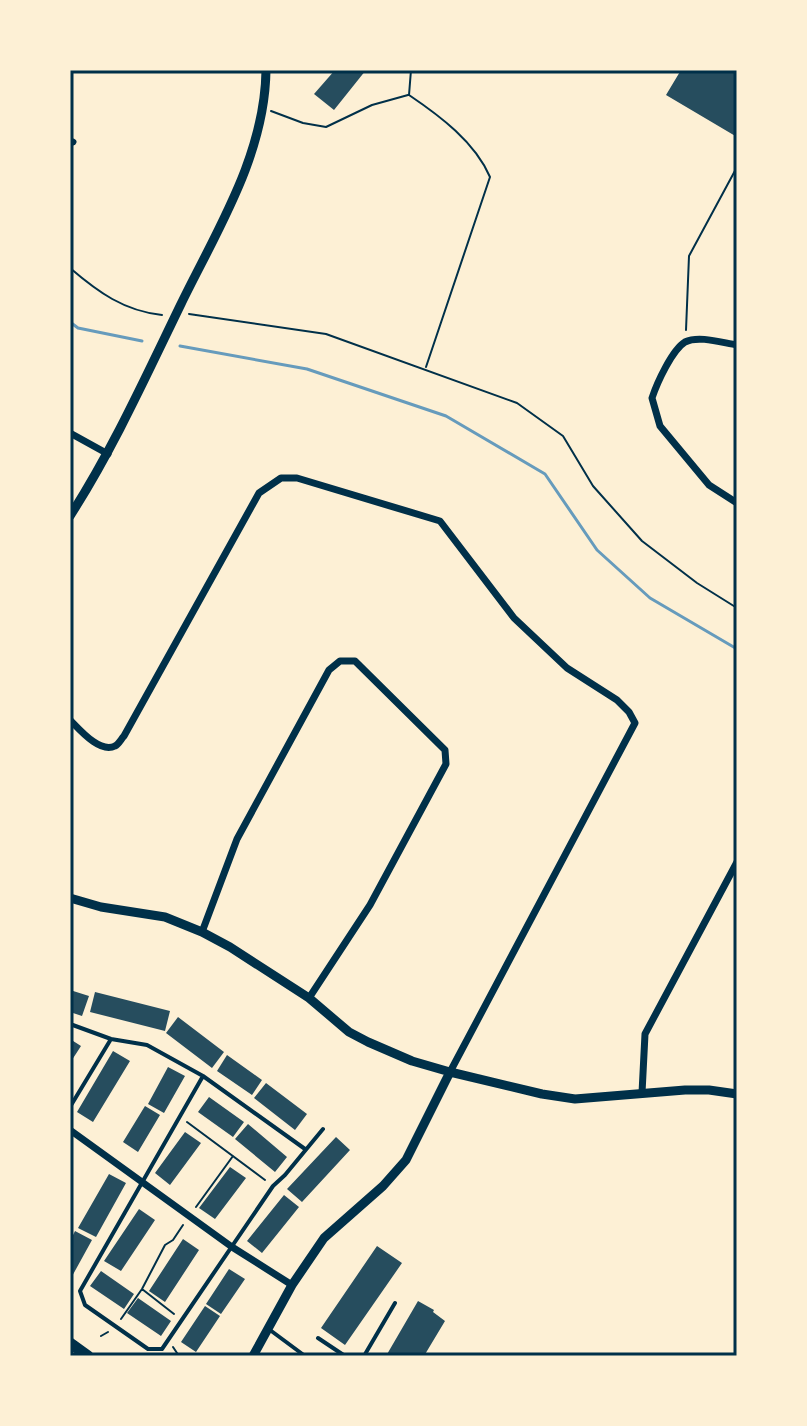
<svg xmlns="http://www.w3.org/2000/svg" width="807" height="1426" viewBox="0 0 807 1426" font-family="'Roboto Condensed',sans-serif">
<rect width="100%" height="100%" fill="#fdf0d5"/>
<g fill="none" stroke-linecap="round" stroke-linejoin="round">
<path stroke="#669bbc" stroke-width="3" d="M70 322 78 328 142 341
M180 346 307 369 446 416 545 474 597 550 650 598 737 649"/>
</g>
<path fill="#264d5e" d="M335 70H366L334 110 314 94Z
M681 70H737V137L666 95Z
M70 990 89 996 82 1016 70 1012Z
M95 992 170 1011 165 1031 90 1012Z
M178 1017 224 1052 212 1068 166 1033Z
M70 1039 81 1046 70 1063Z
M113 1051 130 1061 93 1122 77 1112Z
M227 1055 262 1080 252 1095 217 1071Z
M168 1067 185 1076 164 1113 148 1104Z
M266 1083 307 1114 295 1130 254 1098Z
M209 1097 244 1122 233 1137 198 1112Z
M145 1106 160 1115 138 1152 123 1142Z
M248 1124 287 1157 275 1172 235 1139Z
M185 1132 201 1143 170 1185 155 1173Z
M336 1137 350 1150 302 1202 287 1189Z
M230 1167 246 1178 215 1219 199 1208Z
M109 1174 126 1183 96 1237 78 1228Z
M284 1195 299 1207 262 1253 247 1241Z
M139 1209 155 1220 121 1271 104 1261Z
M75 1231 92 1240 70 1280V1241Z
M183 1239 199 1250 165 1302 149 1291Z
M377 1246 402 1263 345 1345 321 1328Z
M229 1269 245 1279 221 1314 206 1304Z
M101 1271 134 1294 124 1309 90 1286Z
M138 1298 171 1321 161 1336 127 1313Z
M418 1301 434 1310 433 1312 445 1321 424 1356H386Z
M205 1306 220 1316 196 1352 181 1342Z"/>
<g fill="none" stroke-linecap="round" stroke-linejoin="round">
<path stroke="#003049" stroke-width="2" d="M411 70 409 95C440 116 475 142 490 177L426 367
M271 111 303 123 326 127 372 105 408 95
M70 268C98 292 124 311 162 315
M189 314 326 334 517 403 563 436 593 486 642 541 697 583 737 608
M686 330 689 256 737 167
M187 1122 265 1180
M196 1207 233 1156
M142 1289 174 1314
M121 1319 142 1289 165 1245 173 1240 183 1225
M101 1336 108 1332
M173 1347 179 1356"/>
<path stroke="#003049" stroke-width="4" d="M70 1024 111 1039 147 1045 203 1076 305 1149
M203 1076 80 1291 85 1305 148 1349H162L273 1186 285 1175 323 1129
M70 1107 111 1039
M270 1330 305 1356
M318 1338 345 1356
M364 1356 395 1303"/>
<path stroke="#003049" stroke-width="7" d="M70 141 73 142
M737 345C723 343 699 335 685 342 672 350 657 383 652 398L660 426 709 485 737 503
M70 433 108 454
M70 720C79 729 100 754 115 746 119 744 121 739 124 736L259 493 281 478H297L440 521 514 618 567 668 617 700 629 712 635 723 450 1072
M202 932 237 839 329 670 340 661H355L445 750 446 764 370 905 309 998
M642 1093 645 1034 737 862
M70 1130 232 1247 292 1285"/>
<path stroke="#003049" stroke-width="9" d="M70 516C113 449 146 376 181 304 217 230 265 155 266 70
M70 898 101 907 165 917 202 932 230 947 309 998 349 1032 368 1042 412 1061 450 1072 542 1094 575 1099 685 1090H709L737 1094
M253 1356 292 1285 324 1238 383 1186 406 1160 450 1072"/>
<path stroke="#003049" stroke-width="11" d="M70 1343 88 1356"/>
</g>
<rect width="807" height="1426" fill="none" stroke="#fdf0d5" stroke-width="144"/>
<rect x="72" y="72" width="663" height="1282" fill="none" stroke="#003049" stroke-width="3"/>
</svg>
